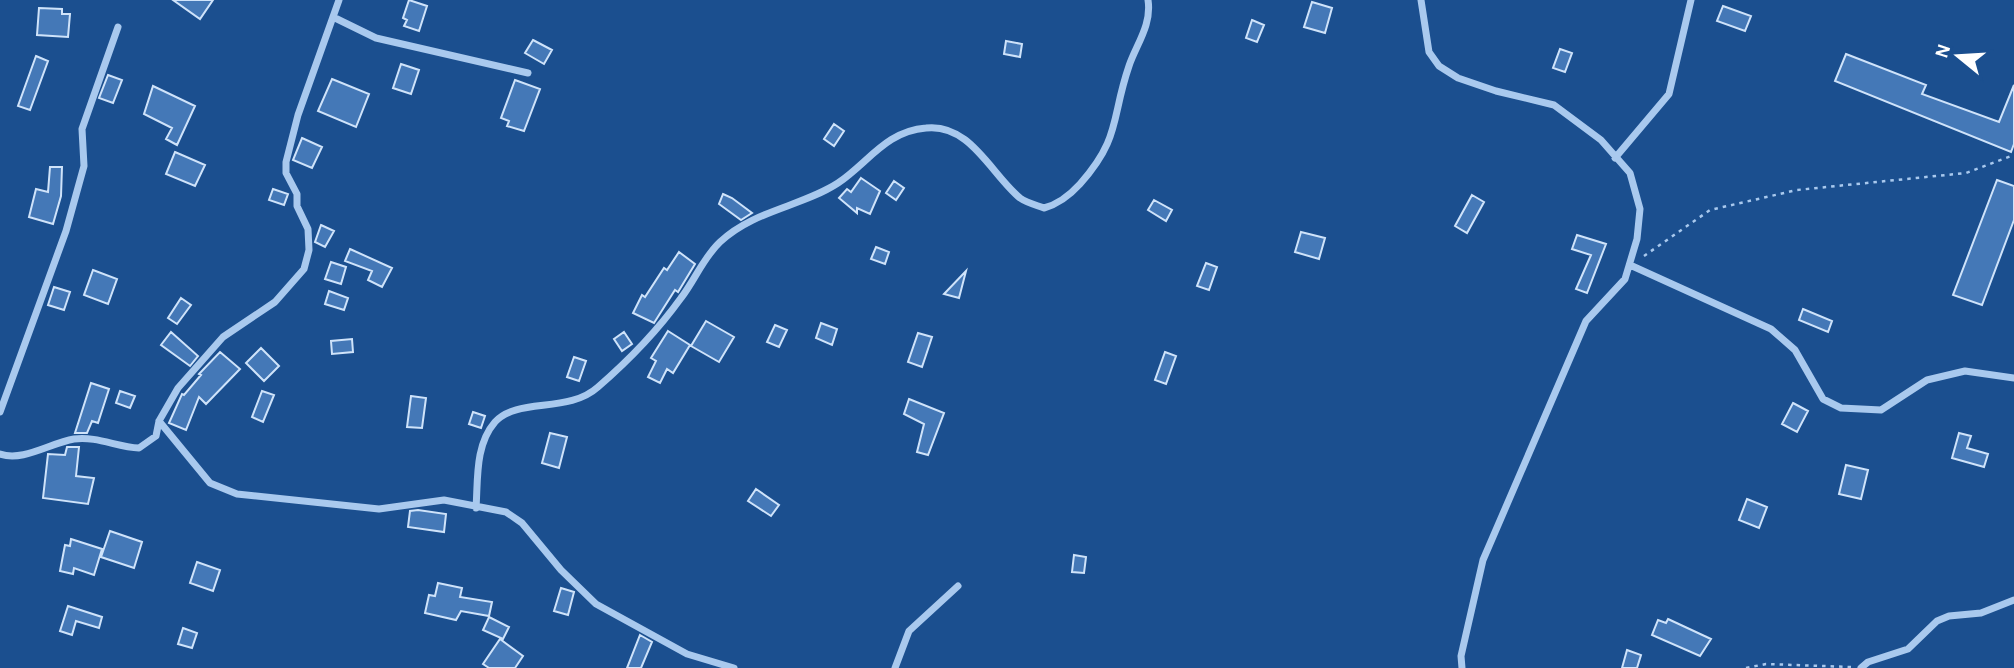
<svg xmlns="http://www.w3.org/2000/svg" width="2014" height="668" viewBox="0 0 2014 668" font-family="'Alegreya Sans',sans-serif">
<rect width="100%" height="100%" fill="#1b4f8f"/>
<path fill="#4478b7" stroke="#cfe3fa" stroke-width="2" d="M173 0H213L200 19Z
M409 0 427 6 419 31 404 26 407 20 403 18Z
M1312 2 1332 8 1325 33 1304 27Z
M1723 6 1751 16 1745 31 1717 21Z
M39 8 62 9V14H70L68 37 37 35Z
M1252 20 1264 25 1257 42 1246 38Z
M533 40 552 50 544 64 525 53Z
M1006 41 1022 44 1020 57 1004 54Z
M1560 49 1572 53 1565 72 1553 68Z
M1846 54 1926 85 1922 94 1999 122 2014 85V144L2011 152 1835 81Z
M36 56 48 61 30 110 18 106Z
M401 64 419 70 411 94 393 88Z
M108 75 122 80 113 103 99 98Z
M332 79 369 94 356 127 318 111Z
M515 80 540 89 524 131 507 126 509 121 501 118Z
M153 86 195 106 177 145 166 139 172 128 144 114Z
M834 124 844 131 834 146 824 139Z
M302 138 322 147 312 168 293 160Z
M175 152 205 165 195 186 166 174Z
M50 167H62L61 196 53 224 29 217 36 189 48 192Z
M861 178 880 191 870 214 857 208V213L839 198 847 189 851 192Z
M1997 180 2014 186V220L1982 305 1953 295Z
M894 181 904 188 896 200 886 193Z
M273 189 288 194 284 205 269 200Z
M723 194 732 198 752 213 741 220 719 204Z
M1472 195 1484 202 1467 233 1455 226Z
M1154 200 1172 210 1166 221 1148 210Z
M321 225 334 231 325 247 315 242Z
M1301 232 1325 238 1319 259 1295 252Z
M1577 235 1606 244 1587 293 1576 289 1591 255 1572 249Z
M876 247 889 252 885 264 871 259Z
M350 249 392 268 382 287 368 280 372 271 345 261Z
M679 252 695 264 678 292 675 290 654 323 633 313 642 295 645 297 664 268 667 270Z
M331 262 346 267 341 284 325 279Z
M1206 263 1217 267 1209 290 1197 286Z
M93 270 117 279 108 304 84 295Z
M966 271 959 298 944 294Z
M54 287 70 292 64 310 48 305Z
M329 291 348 298 344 310 325 304Z
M181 298 191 305 177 324 168 318Z
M1803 309 1832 321 1828 332 1799 320Z
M706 321 734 337 719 362 691 346Z
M821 323 837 329 832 345 816 338Z
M775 325 787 330 779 347 767 342Z
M668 331 690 345 673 373 667 369 660 383 648 377 656 361 651 358Z
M171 332 198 356 190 366 161 345Z
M624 332 632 344 622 351 614 339Z
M918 333 932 337 922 367 908 362Z
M352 339 353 352 332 354 331 341Z
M261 348 279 366 264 381 246 363Z
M220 352 240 369 206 404 199 397 186 430 169 423 182 394 184 395 201 375 199 374Z
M1165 352 1176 356 1166 384 1155 380Z
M574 357 586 361 579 381 567 377Z
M91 383 109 389 98 423 92 421 87 433H75Z
M120 391 135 396 130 408 116 403Z
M262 391 274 395 263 422 252 417Z
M411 396 426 398 422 428 407 427Z
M909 399 944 413 928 455 917 452 924 424 904 414Z
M1793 403 1808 411 1797 432 1782 424Z
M473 412 485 416 481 428 469 424Z
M550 433 567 437 559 468 542 463Z
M1959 433 1971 436 1967 448 1988 454 1984 467 1952 458Z
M67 447H79L76 476 94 478 88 504 43 498 48 454 65 455Z
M1846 465 1868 470 1861 499 1839 494Z
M756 489 779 505 771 516 748 501Z
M1747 499 1767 507 1759 528 1739 520Z
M418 510 446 514 444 532 408 527 410 511Z
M110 531 142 542 134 568 101 557Z
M71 539 102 549 94 575 74 568 73 574 60 571 65 545 70 546Z
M1074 555 1086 557 1084 573 1072 572Z
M197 562 220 570 213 591 190 583Z
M438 583 462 588 460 597 492 602 489 616 461 611 456 620 425 613 429 595 435 596Z
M561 588 574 592 568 615 554 611Z
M68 606 102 617 99 628 76 621 72 635 60 631Z
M489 617 509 627 503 639 483 630Z
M1668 619 1711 639 1700 656 1652 635 1658 620 1666 623Z
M183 628 197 633 192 648 178 644Z
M640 635 652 642 641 668H627Z
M500 639 523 656 515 668H489L483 664Z
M1627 650 1641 655 1637 668H1622Z"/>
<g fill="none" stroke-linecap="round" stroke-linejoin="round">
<path stroke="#a9c9ee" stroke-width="2.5" stroke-dasharray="3.5 5" stroke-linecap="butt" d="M1644 256 1710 210 1797 190 1966 173 2014 155
M1746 668 1766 664 1851 667"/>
<path stroke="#a9c9ee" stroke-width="7" d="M1421 0 1429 52 1439 66 1458 78 1496 91 1554 105 1601 140 1630 173 1640 209 1637 239 1625 279 1586 321 1483 560 1461 656 1462 668
M333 17 376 38 528 73
M1615 158 1669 94 1691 0
M1630 265 1771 329 1795 350 1823 399 1841 408 1881 410 1927 380 1965 371 2014 378
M0 412 66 231 84 166 82 129 118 27
M159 421 210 483 237 494 379 509 444 500 506 512 522 523 561 570 596 604 687 654 734 668
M0 454C23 462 50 443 74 439 97 436 117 447 139 448L156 436 159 421 178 388 223 337 275 302 304 269 309 250 308 229 297 206V194L286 173V162L298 115 339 0
M476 508C478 479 475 445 495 422 518 397 568 414 598 387 628 361 658 330 681 298 695 280 703 258 720 242 754 210 801 207 838 183 868 163 886 131 926 128 970 123 991 174 1020 198 1027 203 1036 205 1044 208 1059 204 1070 195 1080 184 1121 138 1111 118 1129 66 1136 45 1152 25 1148 0
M895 668 909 631 958 586
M1861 668 1868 662 1908 649 1937 621 1949 616 1981 613 2014 600"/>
</g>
<g transform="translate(1958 56) rotate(288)" stroke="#1b4f8f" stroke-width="5" paint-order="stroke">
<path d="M0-5L12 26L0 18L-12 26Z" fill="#ffffff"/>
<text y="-10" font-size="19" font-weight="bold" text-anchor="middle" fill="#ffffff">N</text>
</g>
</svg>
